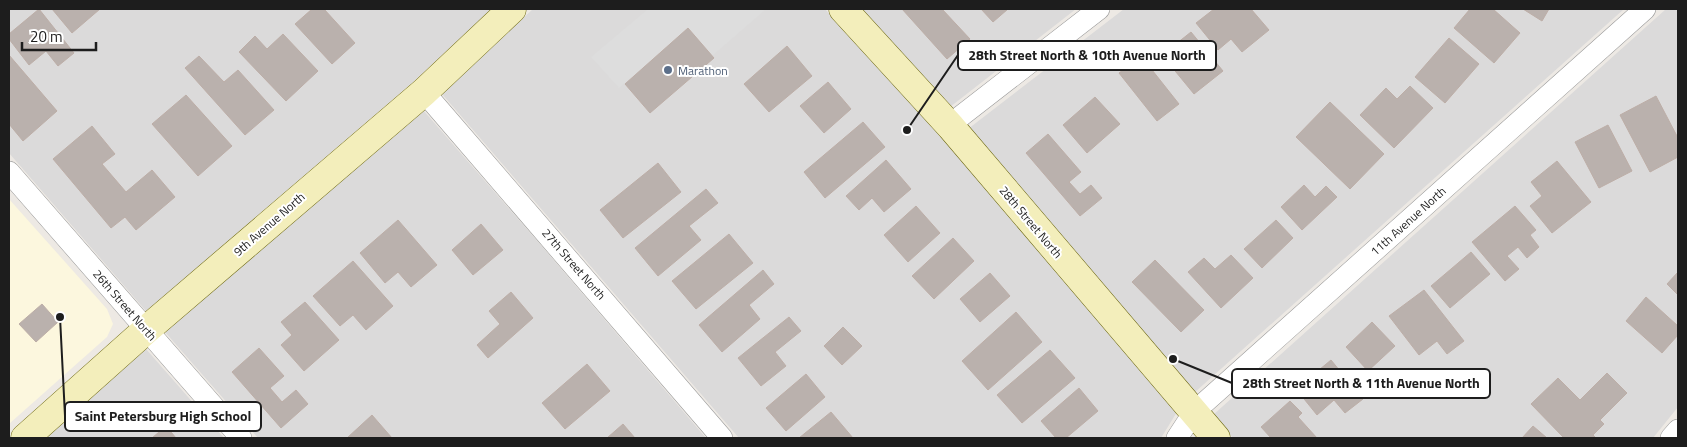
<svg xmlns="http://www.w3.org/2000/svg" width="1687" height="447" viewBox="0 0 1687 447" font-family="'Titillium Web',sans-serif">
<rect width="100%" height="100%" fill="#ede9e4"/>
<path fill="#dbdada" d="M9 9H491L414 81 146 311 9 153Z
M533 9H825L941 136 1177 412 1161 438H739L442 94Z
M860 9H1076L950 107Z
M1124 9H1624L1194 393 968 129Z
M1666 9H1678V407L1653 438H1233L1213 415Z
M424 111 539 243 706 438H258L165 332Z
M146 349 224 438H47Z"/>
<path fill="#fcf7de" d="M9 199 107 309 113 324 107 337 9 424Z"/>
<path fill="#ddd" d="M648 9H762L764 11 712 56 688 29 619 88 591 57Z"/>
<path fill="#bab1ad" stroke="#bdaea7" d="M39 9 74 53 58 66 46 51 29 65 9 39V34Z
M52 9H100L72 33Z
M312 9H324L355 43 332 64 295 24Z
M902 9H942L970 39 947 59Z
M981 9H1008L993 22Z
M1214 9H1251L1269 30 1242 52 1231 39 1218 50 1196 23Z
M1470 9H1493L1520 33 1494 63 1454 28Z
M1523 9H1549L1542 21Z
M688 28 714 58 650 113 625 84Z
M1191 32 1223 71 1194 94 1162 55Z
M283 34 318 71 286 101 239 52 255 36 267 49Z
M1449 38 1479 64 1445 103 1415 77Z
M787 46 812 76 769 112 744 84Z
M9 55 57 111 23 141 9 124Z
M199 56 224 82 238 70 274 110 245 135 185 68Z
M1141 56 1179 104 1157 121 1119 73Z
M828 82 851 109 824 133 800 106Z
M1410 86 1433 108 1394 148 1360 115 1386 88 1397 99Z
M186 95 232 146 198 176 152 124Z
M1656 96 1678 138V157L1650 172 1620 115Z
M1095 97 1120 124 1087 153 1063 125Z
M1330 102 1384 154 1350 189 1296 137Z
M863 122 885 147 825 198 804 172Z
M1608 125 1632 171 1599 188 1575 142Z
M92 126 115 154 102 164 126 192 152 170 175 197 136 230 125 217 111 228 53 159Z
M1048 134 1081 172 1069 182 1080 194 1091 185 1102 198 1080 216 1026 153Z
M886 160 911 189 884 212 872 198 859 210 846 196Z
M1557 161 1591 202 1552 233 1530 206 1542 196 1531 182Z
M658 163 681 192 623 238 600 210Z
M1304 185 1315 197 1326 186 1337 197 1302 230 1281 207Z
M706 189 718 203 689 226 701 240 658 276 635 248Z
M916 206 940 233 908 262 884 235Z
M1515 206 1536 230 1530 235 1539 247 1527 258 1518 247 1507 256 1519 269 1505 281 1472 242Z
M398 220 437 265 411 287 398 272 385 283 360 253Z
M1276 220 1293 238 1262 268 1244 249Z
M481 224 503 250 473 275 452 250Z
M729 234 753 263 696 309 672 281Z
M953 238 974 261 934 299 912 276Z
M1471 252 1490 274 1450 308 1431 286Z
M1231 255 1253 278 1221 308 1188 272 1204 258 1215 269Z
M1155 260 1204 310 1181 332 1132 282Z
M353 261 393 306 366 330 353 315 340 326 313 296Z
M763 270 774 284 749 305 760 319 722 352 699 325Z
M1678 272V295L1667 284Z
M990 273 1010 296 980 322 960 299Z
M1424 290 1464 341 1447 354 1437 341 1419 355 1389 316Z
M511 292 533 318 488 358 477 345 500 324 489 311Z
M1646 297 1678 326V335L1662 353 1626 321Z
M305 302 339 340 304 371 281 345 292 335 281 322Z
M42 304 58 322 36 342 19 324Z
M1016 312 1042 342 988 390 962 361Z
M789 317 801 331 775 352 786 366 761 386 738 358Z
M1372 322 1395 346 1368 371 1346 347Z
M843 327 862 346 842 365 824 346Z
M259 348 284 376 270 388 282 402 296 390 308 404 281 428 232 372Z
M1050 350 1075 378 1022 423 997 395Z
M1331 360 1363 399 1345 413 1334 400 1317 415 1296 389Z
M587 364 610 391 565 429 542 403Z
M1607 373 1627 393 1600 420 1604 424 1593 435 1596 438H1564L1531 404 1558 378 1580 400Z
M806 374 825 397 786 431 766 408Z
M1079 388 1098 411 1066 438H1056L1041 421Z
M1290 401 1302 413 1298 417 1317 438H1271L1261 427Z
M831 412 853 438H799Z
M372 415 392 438H347Z
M623 424 635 438H607Z
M166 426 176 438H152Z
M1533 426 1547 438H1522Z"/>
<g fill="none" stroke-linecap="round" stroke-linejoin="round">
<g stroke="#9a9a9a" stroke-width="22">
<path id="street" d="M424 92 722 438
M951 127 961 116 1099 9
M9 172 241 438
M1177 438 1194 412 1645 9
M1671 438 1678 430"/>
</g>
<g stroke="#6a650e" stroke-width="29">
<path id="secondary" d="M843 9 951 127 1216 438
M25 438 146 330 424 92 512 9"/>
</g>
<use href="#street" stroke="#fff" stroke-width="21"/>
<use href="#secondary" stroke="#f3eebb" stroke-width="28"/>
</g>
<circle fill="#5c6f8a" stroke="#fff" stroke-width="2" cx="668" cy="70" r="5"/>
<g text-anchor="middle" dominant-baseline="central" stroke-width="4" stroke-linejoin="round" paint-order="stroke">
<g font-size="12" fill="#4e5e75" stroke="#fff" text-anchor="start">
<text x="678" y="70">Marathon</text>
</g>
<g font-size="12" fill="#1d1d1d" stroke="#fff">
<text transform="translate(1408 221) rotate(-42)">11th Avenue North</text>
<text transform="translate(1031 222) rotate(50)">28th Street North</text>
<text transform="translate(269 224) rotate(-41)">9th Avenue North</text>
<text transform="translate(574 264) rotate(49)">27th Street North</text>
<text transform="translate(125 305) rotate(49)">26th Street North</text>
</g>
</g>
<path fill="none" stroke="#1d1d1d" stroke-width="2" d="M907 130L958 55M1173 359L1232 383M60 317L65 416"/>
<g fill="#1d1d1d" stroke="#fff" stroke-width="2">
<circle cx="907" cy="130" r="5"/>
<circle cx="1173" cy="359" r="5"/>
<circle cx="60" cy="317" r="5"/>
</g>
<g fill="#fff" stroke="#1d1d1d" stroke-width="2">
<rect x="958" y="41" width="258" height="29" rx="5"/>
<rect x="1232" y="369" width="258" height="29" rx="5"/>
<rect x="65" y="402" width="196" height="29" rx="5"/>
</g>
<g font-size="14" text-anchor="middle" font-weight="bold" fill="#1d1d1d">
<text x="1087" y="60">28th Street North &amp; 10th Avenue North</text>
<text x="1361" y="388">28th Street North &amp; 11th Avenue North</text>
<text x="163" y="421">Saint Petersburg High School</text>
</g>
<rect width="1687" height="447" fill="none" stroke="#1d1d1d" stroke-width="20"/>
<path d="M22 42v8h74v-8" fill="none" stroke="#1d1d1d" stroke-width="2.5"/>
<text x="30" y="42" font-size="15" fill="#1d1d1d" stroke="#ffffff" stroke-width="4" paint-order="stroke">20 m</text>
</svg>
